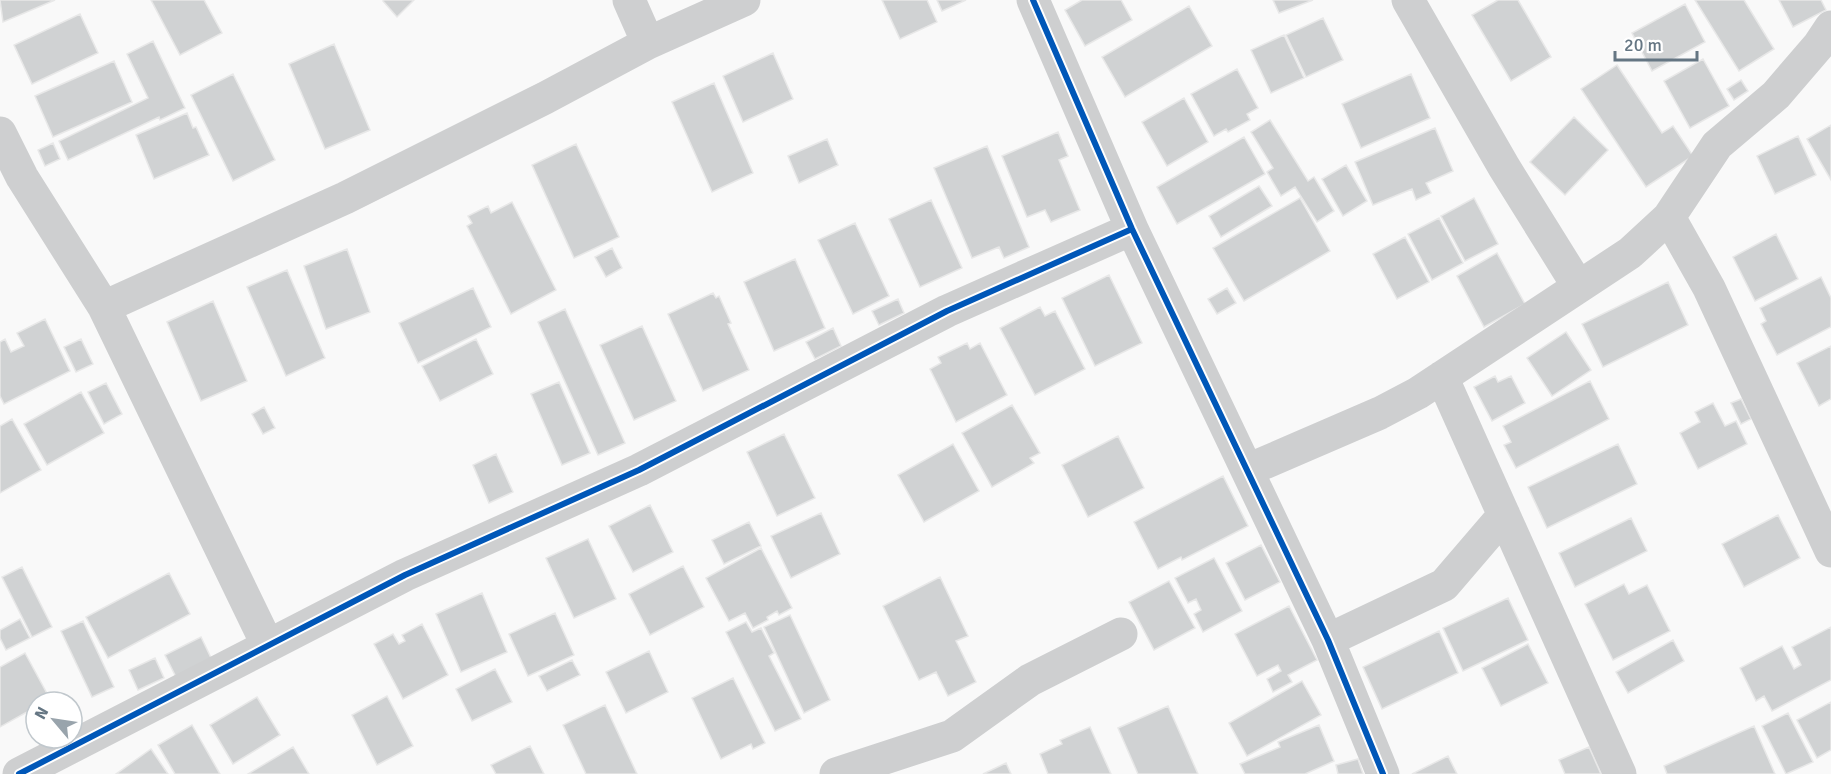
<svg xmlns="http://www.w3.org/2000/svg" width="1831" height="774" viewBox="0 0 1831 774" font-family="Signika,sans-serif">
<rect width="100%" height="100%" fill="#f9f9f9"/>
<path fill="#d0d2d3" stroke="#e8e8e8" stroke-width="1.5" d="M0 0H55L3 22Z
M151 0H204L222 33 180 55Z
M414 0 397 17 383 1 384 0Z
M882 0H927L937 22 900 39Z
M937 0H966L942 11Z
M1082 0H1121L1132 20 1085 46 1065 10Z
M1273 0H1313L1279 13Z
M1498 0H1518L1551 57 1511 81 1472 15Z
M1695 0H1744L1774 49 1739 71Z
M1779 0H1821L1826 10 1793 27Z
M1685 4 1705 42 1652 71 1632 33Z
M1189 6 1212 46 1125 97 1102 57Z
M80 14 98 53 32 84 14 45Z
M1323 18 1343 60 1306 77 1286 35Z
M1284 35 1304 78 1271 93 1251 50Z
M153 41 185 108 160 120 159 117 68 160 59 141 148 98 127 54Z
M334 44 370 130 325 149 289 64Z
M773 53 793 99 743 122 723 76Z
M1703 59 1729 106 1690 128 1664 81Z
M114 61 132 102 53 137 35 96Z
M1617 65 1662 133 1673 126 1693 156 1646 187 1581 89Z
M1237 69 1258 108 1247 114 1250 120 1228 132 1226 129 1214 136 1191 94Z
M233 74 275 160 233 181 191 95Z
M1411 74 1430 118 1361 148 1342 104Z
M1741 80 1748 91 1734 100 1727 89Z
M714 83 753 173 712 192 672 102Z
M1184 98 1208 142 1167 166 1142 122Z
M187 113 193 128 196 127 209 155 154 179 136 135Z
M1574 117 1608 150 1565 195 1530 162Z
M1270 120 1308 181 1314 177 1334 211 1317 222 1295 187 1281 196 1267 172 1273 168 1251 132Z
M1831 125V180L1807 139Z
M1435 128 1453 171 1426 183 1431 193 1416 200 1412 189 1373 205 1355 162Z
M1058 132 1068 156 1059 160 1080 210 1051 222 1045 210 1027 217 1002 156Z
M1798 136 1816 175 1775 194 1757 156Z
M1244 137 1265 174 1177 224 1157 187Z
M827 139 838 165 799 183 788 156Z
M53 143 60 159 45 166 38 150Z
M576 144 619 237 574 258 532 165Z
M987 146 1029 247 1004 258 999 247 972 258 934 168Z
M1346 165 1367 201 1343 216 1322 179Z
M1259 186 1272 206 1221 237 1209 216Z
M1300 198 1330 251 1244 301 1213 248Z
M1474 198 1498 244 1465 261 1441 216Z
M931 200 962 268 920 287 889 219Z
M512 202 556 290 511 314 467 226 472 223 468 216 488 206 491 213Z
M1439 218 1463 263 1432 280 1408 234Z
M855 223 889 296 853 314 818 240Z
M1776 234 1798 279 1755 301 1733 257Z
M1405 237 1429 282 1397 299 1373 254Z
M612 248 622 268 606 277 595 257Z
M347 249 370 312 326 329 304 266Z
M1497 253 1525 304 1484 327 1457 276Z
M795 259 825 328 774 351 744 282Z
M287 270 325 358 286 376 247 287Z
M1109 275 1142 343 1095 366 1062 298Z
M1821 277 1831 298V327L1777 355 1761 324 1766 321 1760 308Z
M1668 282 1688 325 1603 367 1582 324Z
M473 288 491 327 418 363 399 323Z
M1227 288 1236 303 1217 314 1208 299Z
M713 293 716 298 719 296 731 323 728 324 749 370 703 391 668 314Z
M898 299 904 313 879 325 872 311Z
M213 301 247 381 201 401 167 322Z
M1040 307 1045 316 1055 311 1085 369 1035 395 1000 328Z
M565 309 625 443 598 455 538 322Z
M45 319 70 371 4 404 0 396V342L5 339 11 352 24 346 17 333Z
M642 326 676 401 634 420 600 345Z
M833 328 841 346 815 359 806 342Z
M1566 332 1591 370 1552 396 1527 358Z
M81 339 93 364 76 372 64 347Z
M476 339 493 374 440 401 422 366Z
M967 343 970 349 980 343 1007 395 956 422 930 369 941 363 938 357Z
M1831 346V399L1819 406 1797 363Z
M1495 376 1498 382 1511 376 1525 403 1492 421 1474 387Z
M1590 381 1609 419 1516 468 1504 445 1511 442 1503 426Z
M559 382 590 453 562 465 531 394Z
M106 383 122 414 104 424 88 392Z
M81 392 104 433 47 465 24 424Z
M1741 399 1751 419 1741 424 1731 403Z
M1713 403 1725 426 1736 421 1747 444 1698 469 1680 433 1700 422 1695 412Z
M1012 405 1040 453 1030 458 1034 463 992 487 962 433Z
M264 407 275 428 263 434 252 414Z
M12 419 41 470 0 493V426Z
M784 434 815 498 777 516 747 452Z
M1118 436 1144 488 1088 517 1062 465Z
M953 444 979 491 924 522 898 475Z
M1618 444 1637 484 1547 528 1528 487Z
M496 454 513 492 489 503 473 465Z
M1223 476 1248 526 1182 560 1181 557 1158 569 1134 522Z
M650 505 673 552 633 572 609 526Z
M821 513 840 554 791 578 771 536Z
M1778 515 1800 558 1744 587 1722 544Z
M1631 518 1647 551 1575 587 1559 553Z
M749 522 761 546 724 564 712 540Z
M588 539 616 599 574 618 546 558Z
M1261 545 1280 582 1245 600 1226 563Z
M761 548 792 608 779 615 777 611 767 617 768 620 753 628 745 613 729 621 706 578Z
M1214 558 1242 611 1203 632 1194 614 1201 610 1196 599 1188 603 1175 578Z
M683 566 704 607 650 635 629 594Z
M22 567 52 627 32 637 2 577Z
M169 573 190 614 108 658 86 617Z
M940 577 968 636 956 641 976 682 948 696 936 672 919 680 883 606Z
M1169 581 1195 628 1154 650 1129 602Z
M1624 584 1629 594 1647 585 1670 631 1613 660 1585 604Z
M482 593 507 652 461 672 436 614Z
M1508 598 1528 640 1463 671 1443 628Z
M1289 606 1317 660 1288 675 1292 682 1273 692 1267 679 1281 671 1278 665 1257 676 1235 634Z
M555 613 574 655 528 676 509 634Z
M790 615 830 700 804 713 764 627Z
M20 619 30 638 6 650 0 638V630Z
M83 621 114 687 92 697 61 631Z
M746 622 752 632 761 628 774 653 769 656 801 719 775 731 726 632Z
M422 624 448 675 403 699 374 644 393 634 399 644 405 641 402 635Z
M1831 627V680L1772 711 1764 696 1756 701 1740 668 1782 646 1794 669 1801 665 1792 647Z
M1439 631 1458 673 1382 709 1363 667Z
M201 637 213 662 177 679 165 655Z
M1673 640 1684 661 1628 693 1616 672Z
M1528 644 1548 683 1501 706 1482 668Z
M649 651 668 692 626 713 606 672Z
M25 653 50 699 36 702V707L0 727V667Z
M155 658 164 678 138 690 129 670Z
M572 660 580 675 547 691 539 676Z
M495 669 512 702 472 721 456 689Z
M733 678 765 743 753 749 751 744 721 759 692 698Z
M1302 681 1321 715 1247 756 1229 723Z
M387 696 413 746 377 765 352 715Z
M257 697 280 735 233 764 210 725Z
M1831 702V750L1817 758 1797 720Z
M605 705 637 774H586L563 725Z
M1168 706 1198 774H1138L1118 728Z
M1788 713 1813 762 1786 774 1762 726Z
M192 725 220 774H175L158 745Z
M1319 725 1334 761 1305 774H1245L1240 764 1280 747 1278 742Z
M1754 726 1775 774H1667L1664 766Z
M1090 727 1111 774H1048L1040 754 1062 744 1060 740Z
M530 746 544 774H496L491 765Z
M293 747 309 774H248Z
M1589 747 1601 774H1565L1559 760Z
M151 749 168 774H116Z
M1448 756 1457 774H1412Z
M1358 759 1363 774H1338L1336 765Z
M1006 763 1011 774H983Z"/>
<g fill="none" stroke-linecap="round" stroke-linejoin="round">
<path stroke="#cecfd0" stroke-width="33" d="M629 0 648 43
M1033 0 1132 229 1328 640 1383 774
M1408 0 1504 167 1578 286
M0 133 22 177 104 307 268 646
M1669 217 1709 288 1831 551
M104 307 345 198 545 98 648 43 744 0
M1442 377 1620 774
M1248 470 1380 413 1418 393 1630 253 1669 217 1717 145 1776 95 1819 45 1831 27
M1328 640 1444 585 1504 515
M19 774 405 575 639 470 947 311 1132 229
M836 774 952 736 1030 680 1121 634"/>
<g stroke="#fff" stroke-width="10">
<path id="cycleway" d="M1033 0 1132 229 1328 640 1383 774
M19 774 405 575 639 470 947 311 1132 229"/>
</g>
<use href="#cycleway" stroke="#0057b8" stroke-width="6"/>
</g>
<g transform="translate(54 720) rotate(299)"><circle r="28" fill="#ffffff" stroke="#c1c8cd" stroke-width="1.5"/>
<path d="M0-4.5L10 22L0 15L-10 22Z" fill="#99a4ac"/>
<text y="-9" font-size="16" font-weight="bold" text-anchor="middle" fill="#657683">N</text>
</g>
<path d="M1615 51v9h82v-9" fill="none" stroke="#657683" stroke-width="3"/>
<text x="1624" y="51" font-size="18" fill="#657683" stroke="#ffffff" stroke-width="4.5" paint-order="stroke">20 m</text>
</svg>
